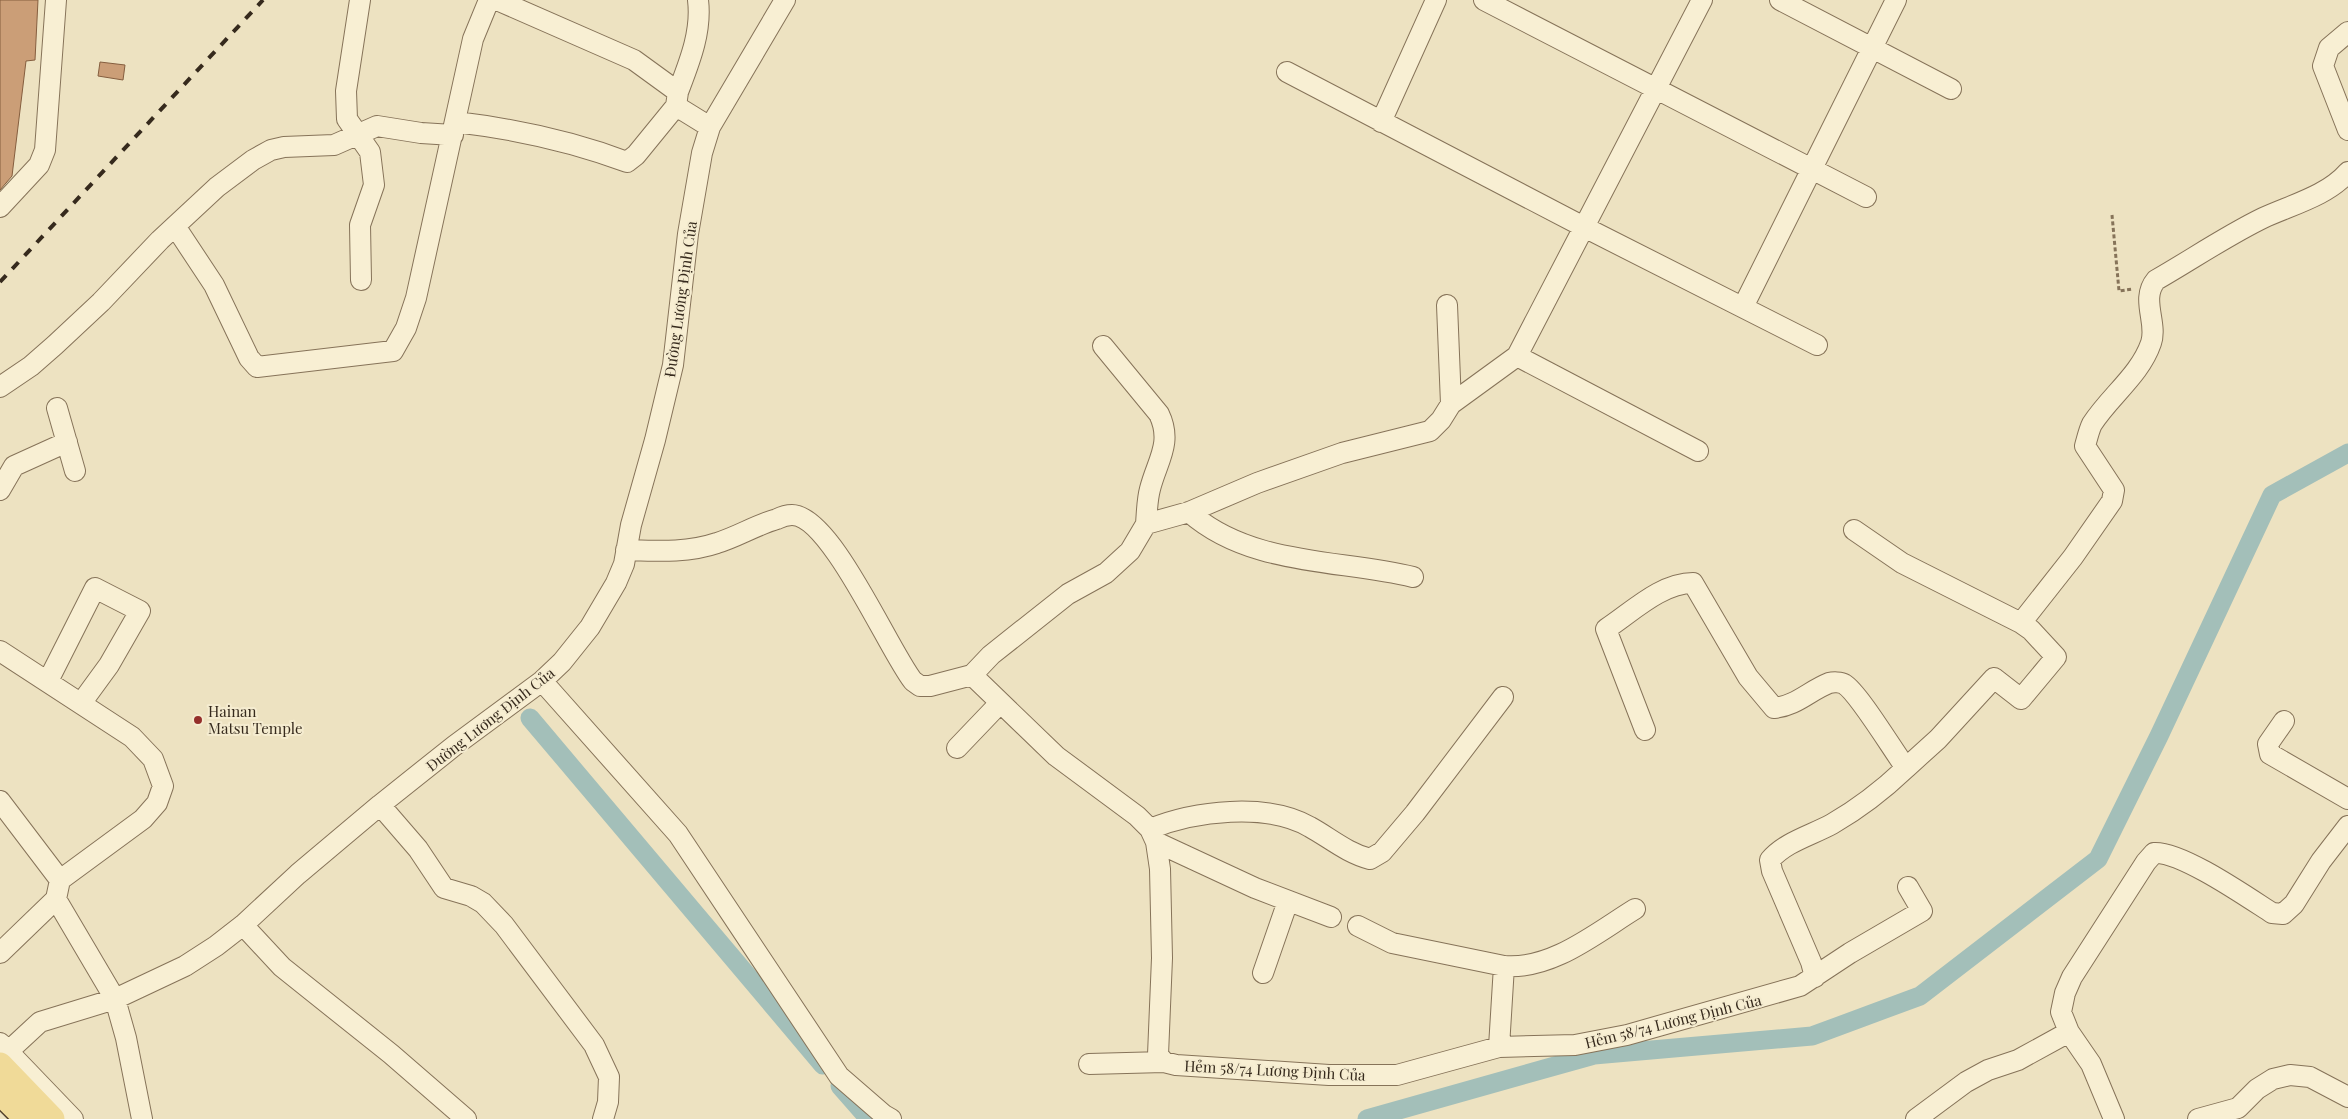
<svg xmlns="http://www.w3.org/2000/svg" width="2348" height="1119" viewBox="0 0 2348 1119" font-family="'Playfair Display',serif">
<rect width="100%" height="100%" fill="#ede2c1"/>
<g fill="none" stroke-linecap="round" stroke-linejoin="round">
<path stroke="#a3bfb9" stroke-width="19" d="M530 718 823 1065
M840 1086 869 1119
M1367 1119 1594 1055 1812 1036 1920 996 2098 859 2159 736 2272 495 2348 453"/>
</g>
<path fill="#cb9e77" stroke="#855e3f" d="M0 0H38L35 60 26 61 12 176 0 190Z
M100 62 125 65 123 80 98 76Z"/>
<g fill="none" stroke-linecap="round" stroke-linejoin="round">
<g stroke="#867359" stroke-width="22">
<path id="minor" d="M360 0 346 91 347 119 370 152 374 185 360 225 361 280
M497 0 634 60 678 92 676 106 710 127
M1484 0 1866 197
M1780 0 1951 89
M2348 32 2329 48 2323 66 2348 130
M1287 72 1584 227 1817 345
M678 92C689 63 702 32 698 0
M456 122C515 129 571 141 627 162L636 155 676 106
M1381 122 1436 0
M0 207 39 165 45 150 56 0
M175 226 214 285 249 358 257 367 393 351 406 328 416 298 473 39 489 0
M1743 307 1896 0
M1103 346 1159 414C1173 443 1157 461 1150 489 1147 500 1147 512 1146 524
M1517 356 1702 0
M0 387 31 366 55 345 101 302 160 240 217 187 253 160 271 150 284 147 334 145 377 126 421 133 453 135
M1451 404 1517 356 1698 451
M57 408 75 471
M0 490 14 466 67 442
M1189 512C1250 566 1338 559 1413 577
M1854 530 1902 563 2021 623 2031 630 2056 657 2021 699 1994 678 1938 739 1906 768
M626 550C657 551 688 553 717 543 737 537 756 525 777 519 781 517 787 515 792 515 831 515 889 651 913 681L920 686H930L972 675 991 655 1068 594 1106 573 1130 551 1146 524 1189 512 1257 483 1342 453 1430 431 1441 420 1451 404 1447 305
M2021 623 2073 557 2112 501 2114 490 2085 446C2087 439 2089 430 2092 424 2110 396 2140 375 2151 343 2158 323 2140 299 2156 280 2191 260 2226 236 2263 218 2291 205 2327 196 2348 172
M0 651 132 737 153 759 163 786 157 803 143 819 60 880 56 899
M972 675 1056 756 1137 816 1150 829 1156 842 1160 869 1162 958 1158 1055 1164 1062 1176 1065 1329 1075H1397L1499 1047 1575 1045 1627 1035 1800 986 1850 953 1922 911 1908 887
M48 681 95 588 140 611 109 665 82 702
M542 681 678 834 839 1076 884 1115 891 1119
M2284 721 2268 744 2270 754 2348 799
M1645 730 1606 629C1632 612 1661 583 1693 583L1748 677 1774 708C1796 706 1809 691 1829 683 1833 682 1841 682 1844 684 1858 692 1894 752 1906 768 1884 789 1858 809 1832 824 1812 835 1785 842 1770 860L1772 871 1811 962 1815 977
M957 748 1000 703
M0 801 60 880
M380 805 418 849 444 888 471 896 483 903 504 925 594 1045 609 1077 608 1102 603 1119
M1150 829C1194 811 1267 802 1310 827 1330 838 1347 853 1370 859L1382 852 1415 813 1503 697
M1156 842 1255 888 1331 917
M243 925 282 967 391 1054 466 1119
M1358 926 1392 943 1504 966C1552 970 1596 933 1635 909
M0 953 56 899 115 999 126 1038 142 1119
M1263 973 1288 901
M0 1043 73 1119
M1499 1047 1504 966
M0 1059 40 1022 115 999 185 966 216 946 243 925 298 874 380 805 454 746 542 681 562 662 590 627 616 583 624 564 631 525 655 440 673 365 688 234 702 153 710 127 785 0
M1089 1064 1164 1062
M1916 1119 1966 1082 1988 1070 2018 1060 2069 1032
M2114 1119 2091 1064 2069 1032 2061 1012 2065 993 2072 977 2146 862 2154 853C2181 851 2247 897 2272 913L2283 914 2294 904 2321 861 2348 826
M2198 1119 2238 1108 2257 1089 2273 1079 2290 1075 2310 1077 2348 1097"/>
</g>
<g stroke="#53412d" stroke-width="28">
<path id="major" d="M0 1065 52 1119
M0 1092 27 1119"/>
</g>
<path stroke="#867359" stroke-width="3" stroke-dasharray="4 2.5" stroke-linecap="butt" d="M2112 215 2119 291 2133 289"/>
<use href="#minor" stroke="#f8efd3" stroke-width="20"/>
<use href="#major" stroke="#f0da98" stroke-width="25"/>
<path stroke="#362a1d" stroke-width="4" stroke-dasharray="9 9" stroke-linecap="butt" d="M0 282 263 0"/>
</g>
<circle fill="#942f2a" stroke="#f5ecd0" stroke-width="2" cx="198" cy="720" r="5"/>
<g text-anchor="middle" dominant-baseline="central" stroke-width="4" stroke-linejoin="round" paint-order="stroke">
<g font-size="15" fill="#362a1d" stroke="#f5ecd0">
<text transform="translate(680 299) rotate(-82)">Đường Lương Định Của</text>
<text transform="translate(490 719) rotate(-38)">Đường Lương Định Của</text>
<text transform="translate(1673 1021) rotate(-14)">Hẻm 58/74 Lương Định Của</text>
<text transform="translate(1275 1070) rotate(3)">Hẻm 58/74 Lương Định Của</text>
</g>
<g font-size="15" fill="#362a1d" stroke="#f5ecd0" text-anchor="start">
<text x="208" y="711">Hainan<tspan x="208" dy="17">Matsu Temple</tspan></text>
</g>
</g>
</svg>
